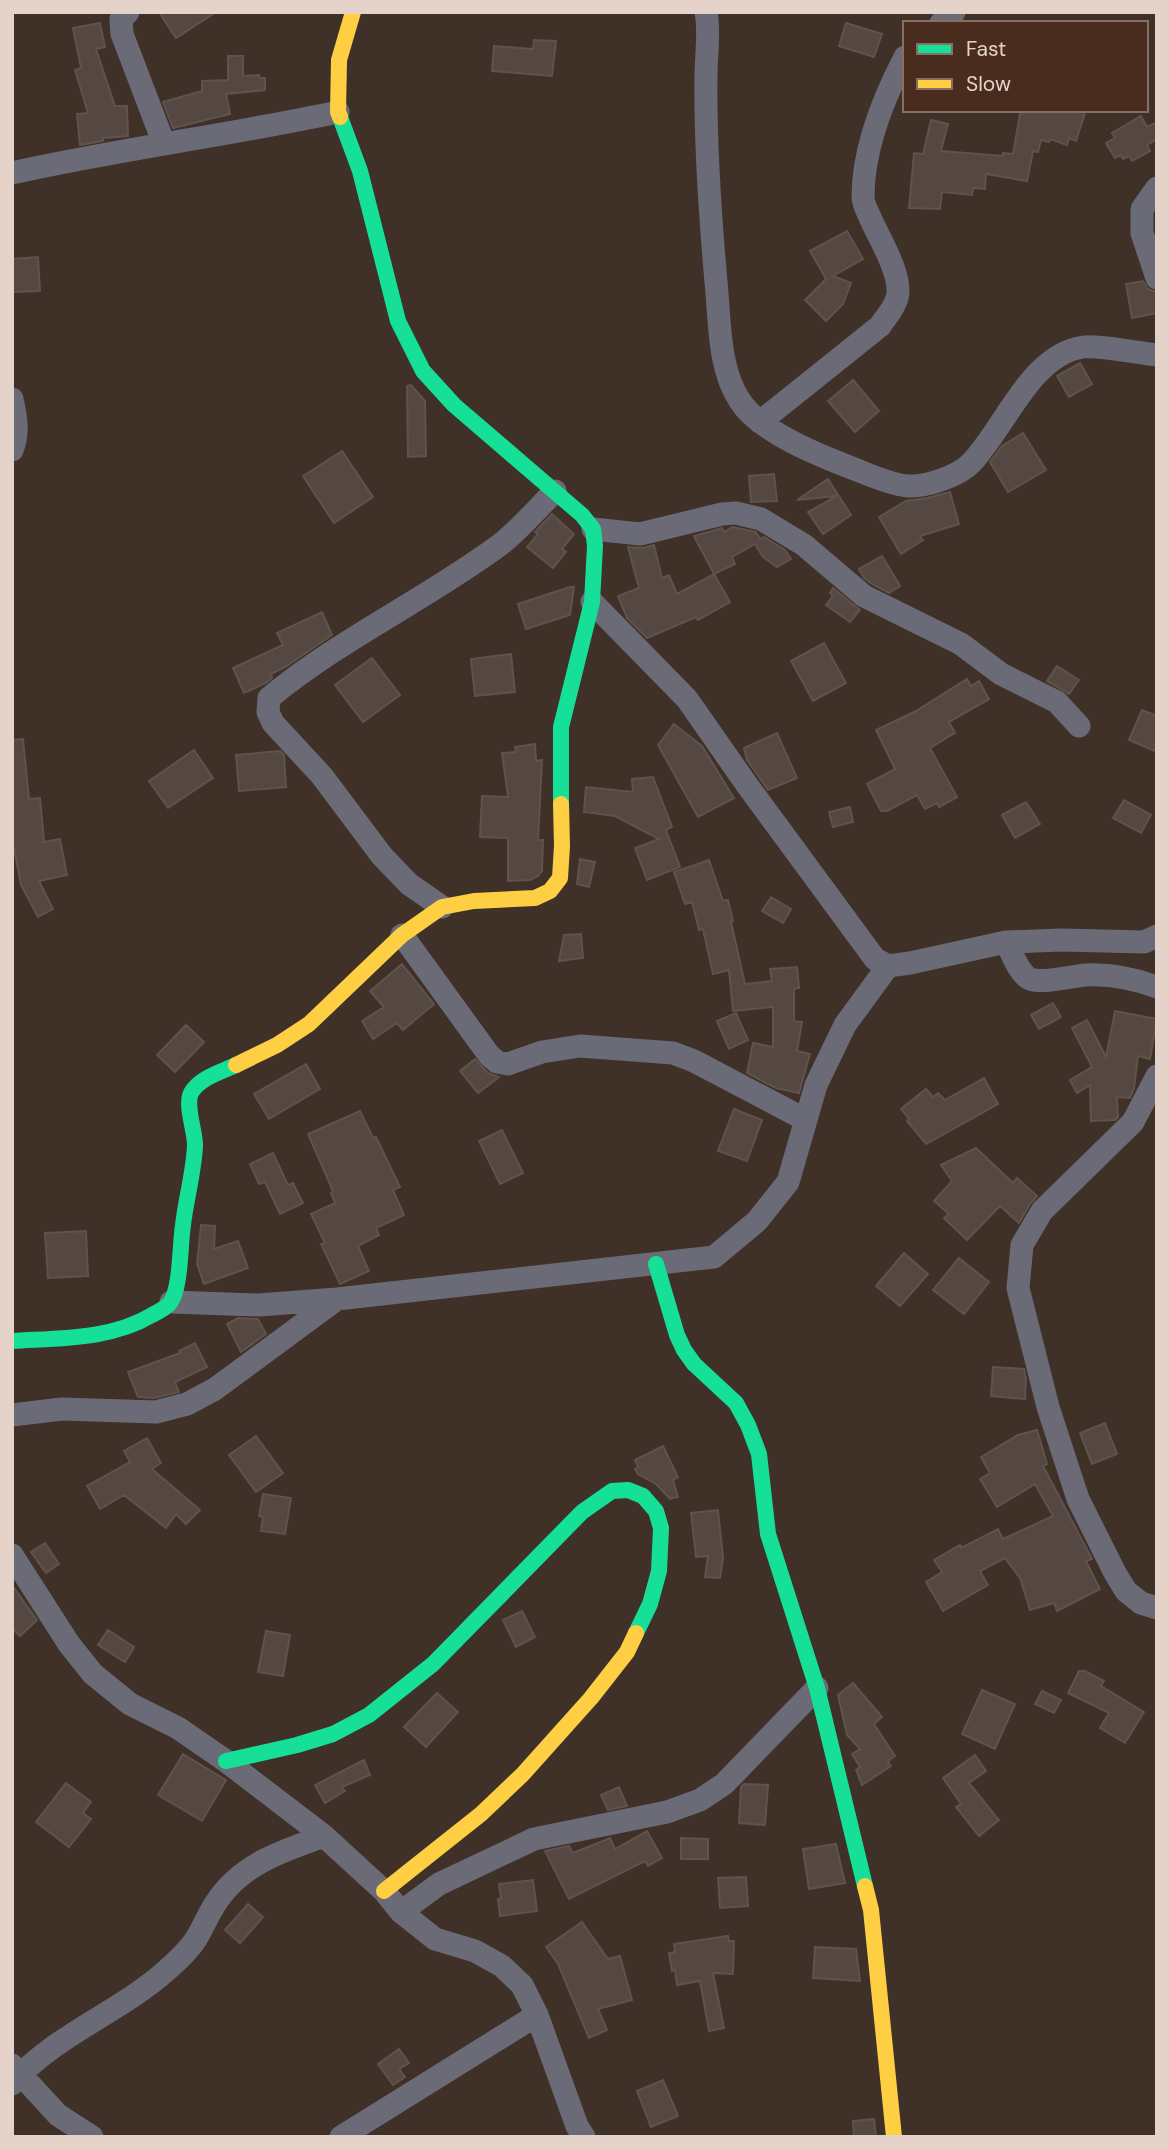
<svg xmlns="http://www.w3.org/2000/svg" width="1169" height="2149" viewBox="0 0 1169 2149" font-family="'DM Sans',sans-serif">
<rect width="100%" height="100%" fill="#3f3028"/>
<path fill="#554842" stroke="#60534c" stroke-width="2" d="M159 12H216L176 38Z
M100 23 105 47 96 49 115 106H127L128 136 103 138V141L80 145 77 114 88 113 75 70 81 68 73 28Z
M846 23 882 34 874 57 839 46Z
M534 40 556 41 552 76 492 71 494 46 533 49Z
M228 56H243V76L259 75 260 78H265V90L226 94 230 114 173 128 163 102 202 91V81L228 80Z
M1023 110H1086L1076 141 1069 138 1067 145 1050 139 1049 142 1041 140 1038 152 1033 151 1027 181 986 174 985 189 973 188 972 195 942 192 940 209 909 208 914 153 923 154 931 120 948 124 941 151 1003 156V153L1013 154 1020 114H1022Z
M1141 116 1147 127 1157 122V139L1147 145 1150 151 1132 161 1129 156 1123 159 1121 155 1115 158 1106 143 1115 138 1112 133Z
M847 231 863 259 833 276 851 283 843 304 826 321 805 300 826 279 810 251Z
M38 257 40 291 12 292V259Z
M1143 281 1148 289 1156 292 1157 313 1132 318 1126 284Z
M1080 363 1092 384 1069 397 1057 376Z
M853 380 879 411 855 432 828 401Z
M411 385 425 401 426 456 408 457 407 386Z
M1023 433 1046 470 1008 492 990 462 1002 446Z
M342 451 373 497 334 523 303 476Z
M774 474 777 501 751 502 749 476Z
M828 479 851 515 823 534 808 512 837 496 797 500Z
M950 492 959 524 920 536 923 540 901 554 879 517 906 501 927 498Z
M552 514 574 534 562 549 566 552 553 568 527 547 538 534 535 532Z
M732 527 756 532 760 539 764 537 785 550 791 559 777 567 763 557 755 544 732 557 735 564 714 574 694 536 722 528 724 532Z
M654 545 662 578 669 575 677 594 714 574 730 602 698 620 696 617 647 638 627 618 618 596 639 588 628 547 643 548Z
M882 556 900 586 889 593 872 584 864 578 859 569Z
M570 587H574L570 615 526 629 518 604Z
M833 588 860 610 850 622 826 605 833 596 830 593Z
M322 612 332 635 287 666 271 674 272 678 266 683 244 693 233 668 283 645 277 633Z
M824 643 846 683 813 701 791 661Z
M511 654 515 692 475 696 471 659Z
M372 658 400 695 363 722 335 685Z
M1057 666 1079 680 1069 694 1047 681Z
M967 679 971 686 979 681 989 699 949 722 955 733 930 748 957 797 939 807 937 803 925 809 917 795 887 811H881L867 784 895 769 876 730 916 711Z
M1142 710 1157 716V752L1129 740Z
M674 724 702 746 734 798 698 817 658 745Z
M777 733 797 778 768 790 747 760 744 748Z
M23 739 29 799 40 798 44 842 60 839 67 875 39 881 53 909 38 917 21 885 12 838V740Z
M535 744 536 761 542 760 538 840H543L542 871 538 876 530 880 508 881V838L480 837 482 796 508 797 502 753 516 752 515 747Z
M194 750 213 778 168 808 149 781Z
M280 751 284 755 286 787 239 791 236 755Z
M653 777 672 827 666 830 680 867 647 880 635 848 659 839 615 816 584 812 586 787 633 792 632 779Z
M1124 800 1151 815 1141 833 1113 818Z
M1026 802 1040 824 1015 838 1002 815Z
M850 807 853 822 833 827 829 812Z
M580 859 595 862 589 887 577 884Z
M709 860 723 901 728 900 733 921 731 922 745 984 772 981 770 969 797 967 799 988 794 989V1021L802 1022 797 1051 810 1054 799 1093 776 1088 747 1073 753 1043 773 1047V1007L733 1011 729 970 713 974 703 929 699 930 692 902 685 904 674 872Z
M771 897 791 909 783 923 762 911Z
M581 934 583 958 559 961 564 935Z
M402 964 434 1004 403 1030 397 1023 373 1039 362 1021 384 1007 370 991Z
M1053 1003 1061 1017 1039 1029 1031 1015Z
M1115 1011 1157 1019 1150 1059 1138 1056 1134 1089 1130 1098 1117 1097 1118 1117 1115 1120 1091 1121 1090 1085 1077 1093 1070 1080 1092 1067 1072 1028 1087 1020 1106 1057Z
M736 1013 748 1040 729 1049 717 1021Z
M186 1025 204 1042 175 1072 157 1055Z
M475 1059 488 1073 499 1077 478 1093 460 1071Z
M306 1064 320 1089 269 1119 254 1094Z
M984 1078 998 1104 926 1144 907 1121 909 1119 901 1109 926 1089 933 1097 938 1093 945 1100Z
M734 1109 762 1120 747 1161 718 1151Z
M360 1111 373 1138 376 1137 400 1187 393 1190 404 1215 376 1228 379 1235 358 1246 369 1271 340 1284 321 1244 325 1243 311 1214 335 1203 331 1193 333 1191 308 1134Z
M502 1130 523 1173 500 1184 479 1141Z
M976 1148 1013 1183 1017 1178 1037 1196 1030 1204 1019 1223 1000 1206 967 1240 944 1218 949 1214 934 1201 952 1181 941 1165Z
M273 1153 288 1185 293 1183 303 1203 280 1214 265 1182 259 1184 250 1164Z
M201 1225 215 1226 214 1249 238 1241 248 1268 204 1284 197 1264Z
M86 1231 88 1276 48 1278 45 1233Z
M904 1253 928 1274 900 1306 876 1286Z
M959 1258 989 1282 964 1314 933 1290Z
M238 1318 258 1319 266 1334 241 1352 227 1324Z
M195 1343 207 1367 175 1382 179 1392 154 1398 138 1397 128 1372 180 1353 179 1351Z
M993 1367 1024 1369 1026 1379 1025 1399 991 1396Z
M1105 1423 1117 1454 1092 1464 1080 1433Z
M1037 1430 1047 1464 1043 1466 1092 1559 1086 1561 1100 1589 1057 1611 1054 1603 1030 1610 1020 1578 1005 1558 980 1571 988 1585 943 1611 926 1582 942 1572 934 1560 960 1545 961 1548 998 1529 1003 1539 1053 1516 1035 1484 997 1507 980 1479 990 1473 981 1457 1018 1435Z
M256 1436 283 1473 256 1492 229 1455Z
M147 1438 161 1463 152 1469 200 1510 186 1524 176 1514 166 1528 124 1495 100 1509 87 1486 130 1462 124 1451Z
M663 1446 678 1477 673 1480 678 1497 670 1499 656 1484 638 1474 635 1469 638 1467 635 1460Z
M263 1494 291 1498 285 1534 261 1531 263 1517 259 1516Z
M718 1510 723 1558 720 1578 705 1577 708 1556 696 1557 691 1513Z
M45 1543 59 1564 46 1573 31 1552Z
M12 1585 37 1620 20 1636 12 1628Z
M522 1611 535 1637 516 1647 503 1620Z
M108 1630 134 1647 125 1662 98 1645Z
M266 1631 290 1635 283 1676 258 1672Z
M1079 1671H1085L1104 1681 1101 1686 1144 1712 1125 1743 1100 1728 1109 1713 1068 1693Z
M853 1683 882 1717 874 1724 895 1756 888 1761 891 1766 862 1785 856 1770 860 1767 852 1754 860 1749 847 1735 838 1695Z
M982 1690 1015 1704 995 1749 962 1734Z
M1042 1691 1061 1700 1054 1713 1035 1704Z
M437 1693 458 1712 426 1747 404 1727Z
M183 1754 226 1780 202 1821 158 1795Z
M975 1755 986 1771 969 1783 999 1820 979 1836 956 1807 961 1804 943 1778Z
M364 1760 370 1775 342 1787 345 1791 325 1803 315 1785Z
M66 1783 91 1802 83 1813 91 1819 69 1847 36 1822Z
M744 1784 768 1785 765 1825 739 1823 741 1787Z
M619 1787 627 1806 608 1810 601 1795Z
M647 1831 662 1858 648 1866 645 1861 569 1899 545 1851 569 1846 573 1853 610 1838 615 1849Z
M681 1838 708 1839V1859H681Z
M836 1844 845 1883 809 1889 803 1849Z
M746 1877 748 1906 720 1908 718 1878Z
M533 1880 537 1911 500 1916 498 1899H501L499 1884Z
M248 1904 263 1917 240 1943 225 1930Z
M582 1922 608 1959 620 1956 632 2000 598 2009 607 2030 589 2038 558 1964 546 1947Z
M728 1936 729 1941H734L733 1974 713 1973 724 2028 709 2031 700 1981 677 1985 675 1970 672 1971 669 1953 675 1952 674 1944Z
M815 1947 856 1949 860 1981 813 1978Z
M399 2049 409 2063 399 2069 405 2077 393 2085 378 2064Z
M663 2080 678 2116 651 2127 637 2091Z
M874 2119 876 2137H854L853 2121Z"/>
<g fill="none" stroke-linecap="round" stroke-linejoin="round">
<path stroke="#6a6b77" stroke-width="23" d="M128 12 121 19 122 34 164 144
M706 12C710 33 706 55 706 76 705 145 710 214 716 282 720 321 718 368 740 401 761 434 826 458 862 472 874 477 896 485 908 486 926 487 959 476 971 463 1005 428 1030 355 1083 347 1098 345 1139 353 1157 355
M941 23 954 12
M12 173C120 149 230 135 338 112
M1157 188 1142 209V233L1157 278
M12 399C16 417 19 433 12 450
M760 422 880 326C886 317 894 309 897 298 903 278 881 241 872 222 869 214 863 205 863 197 863 148 883 99 905 57
M593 529 640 534 722 514 736 513 761 519 804 545 864 596 961 644 1001 674 1057 702 1079 726
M592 602 687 699 747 785 875 959 888 966 910 963 1006 942 1062 940 1144 942 1157 936
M442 907 409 884 382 856 322 776 273 723 268 712 269 698C340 639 427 599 501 544 520 529 537 509 555 491
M402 935 489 1055 497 1062 508 1064 542 1052 580 1046 673 1053 694 1061 806 1120
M1006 942C1012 953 1019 974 1030 979 1043 984 1072 976 1086 975 1109 974 1135 979 1157 987
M1157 1076 1133 1122 1042 1211 1022 1245 1018 1288 1048 1407 1078 1499 1115 1573 1126 1591 1141 1603 1157 1608
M171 1302 259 1305 337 1299 714 1257 757 1221 788 1182 816 1085 845 1025 888 966
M12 1415 62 1409 156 1412 187 1404 215 1389 337 1299
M12 1555 69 1644 93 1674 130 1704 178 1728 226 1761 324 1836 384 1891 401 1912 435 1939 475 1951 502 1966 522 1985 537 2015 577 2126 584 2137
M401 1912 439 1884 534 1839 667 1812 700 1800 724 1784 817 1688
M12 2065 58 2115 92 2137
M12 2084C54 2035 119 2013 167 1970 176 1962 189 1950 196 1939 205 1924 211 1907 223 1893 249 1861 286 1850 324 1836
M341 2137 537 2015"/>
<path stroke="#16e098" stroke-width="16" d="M340 117 360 171 398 321 423 371 454 405 582 515 593 529 595 546 592 602 561 727V804
M656 1264 677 1335 684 1350 694 1364 736 1403 748 1425 759 1454 768 1534 817 1688 865 1886
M12 1341C59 1338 110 1340 152 1315 158 1312 166 1308 170 1303 181 1289 180 1243 183 1225 186 1198 194 1172 195 1145 195 1131 185 1105 191 1093 199 1078 221 1072 236 1065
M226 1761 297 1745 333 1734 369 1715 433 1664 582 1512 612 1491 628 1490 643 1496 656 1511 661 1528 659 1571 650 1604 636 1633"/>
<path stroke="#ffcf43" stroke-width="16" d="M340 117 338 112 339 60 353 12
M236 1065 277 1045 309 1024 402 935 442 907 474 901 535 898 550 891 560 878 562 846 561 804
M865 1886 871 1910 894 2137
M384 1891 481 1814 522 1775 591 1698 627 1652 636 1633"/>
</g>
<rect width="1169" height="2149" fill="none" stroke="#e5d3ca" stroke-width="28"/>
<rect x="903" y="21" width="245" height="91" fill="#492c1e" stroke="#876f63" stroke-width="2"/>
<rect x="917" y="44" width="35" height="10" fill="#16e098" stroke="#876f63" stroke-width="2"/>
<text x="966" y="56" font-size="21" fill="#e5d3ca">Fast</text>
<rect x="917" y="79" width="35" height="10" fill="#ffcf43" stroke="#876f63" stroke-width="2"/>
<text x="966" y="91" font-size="21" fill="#e5d3ca">Slow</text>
</svg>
